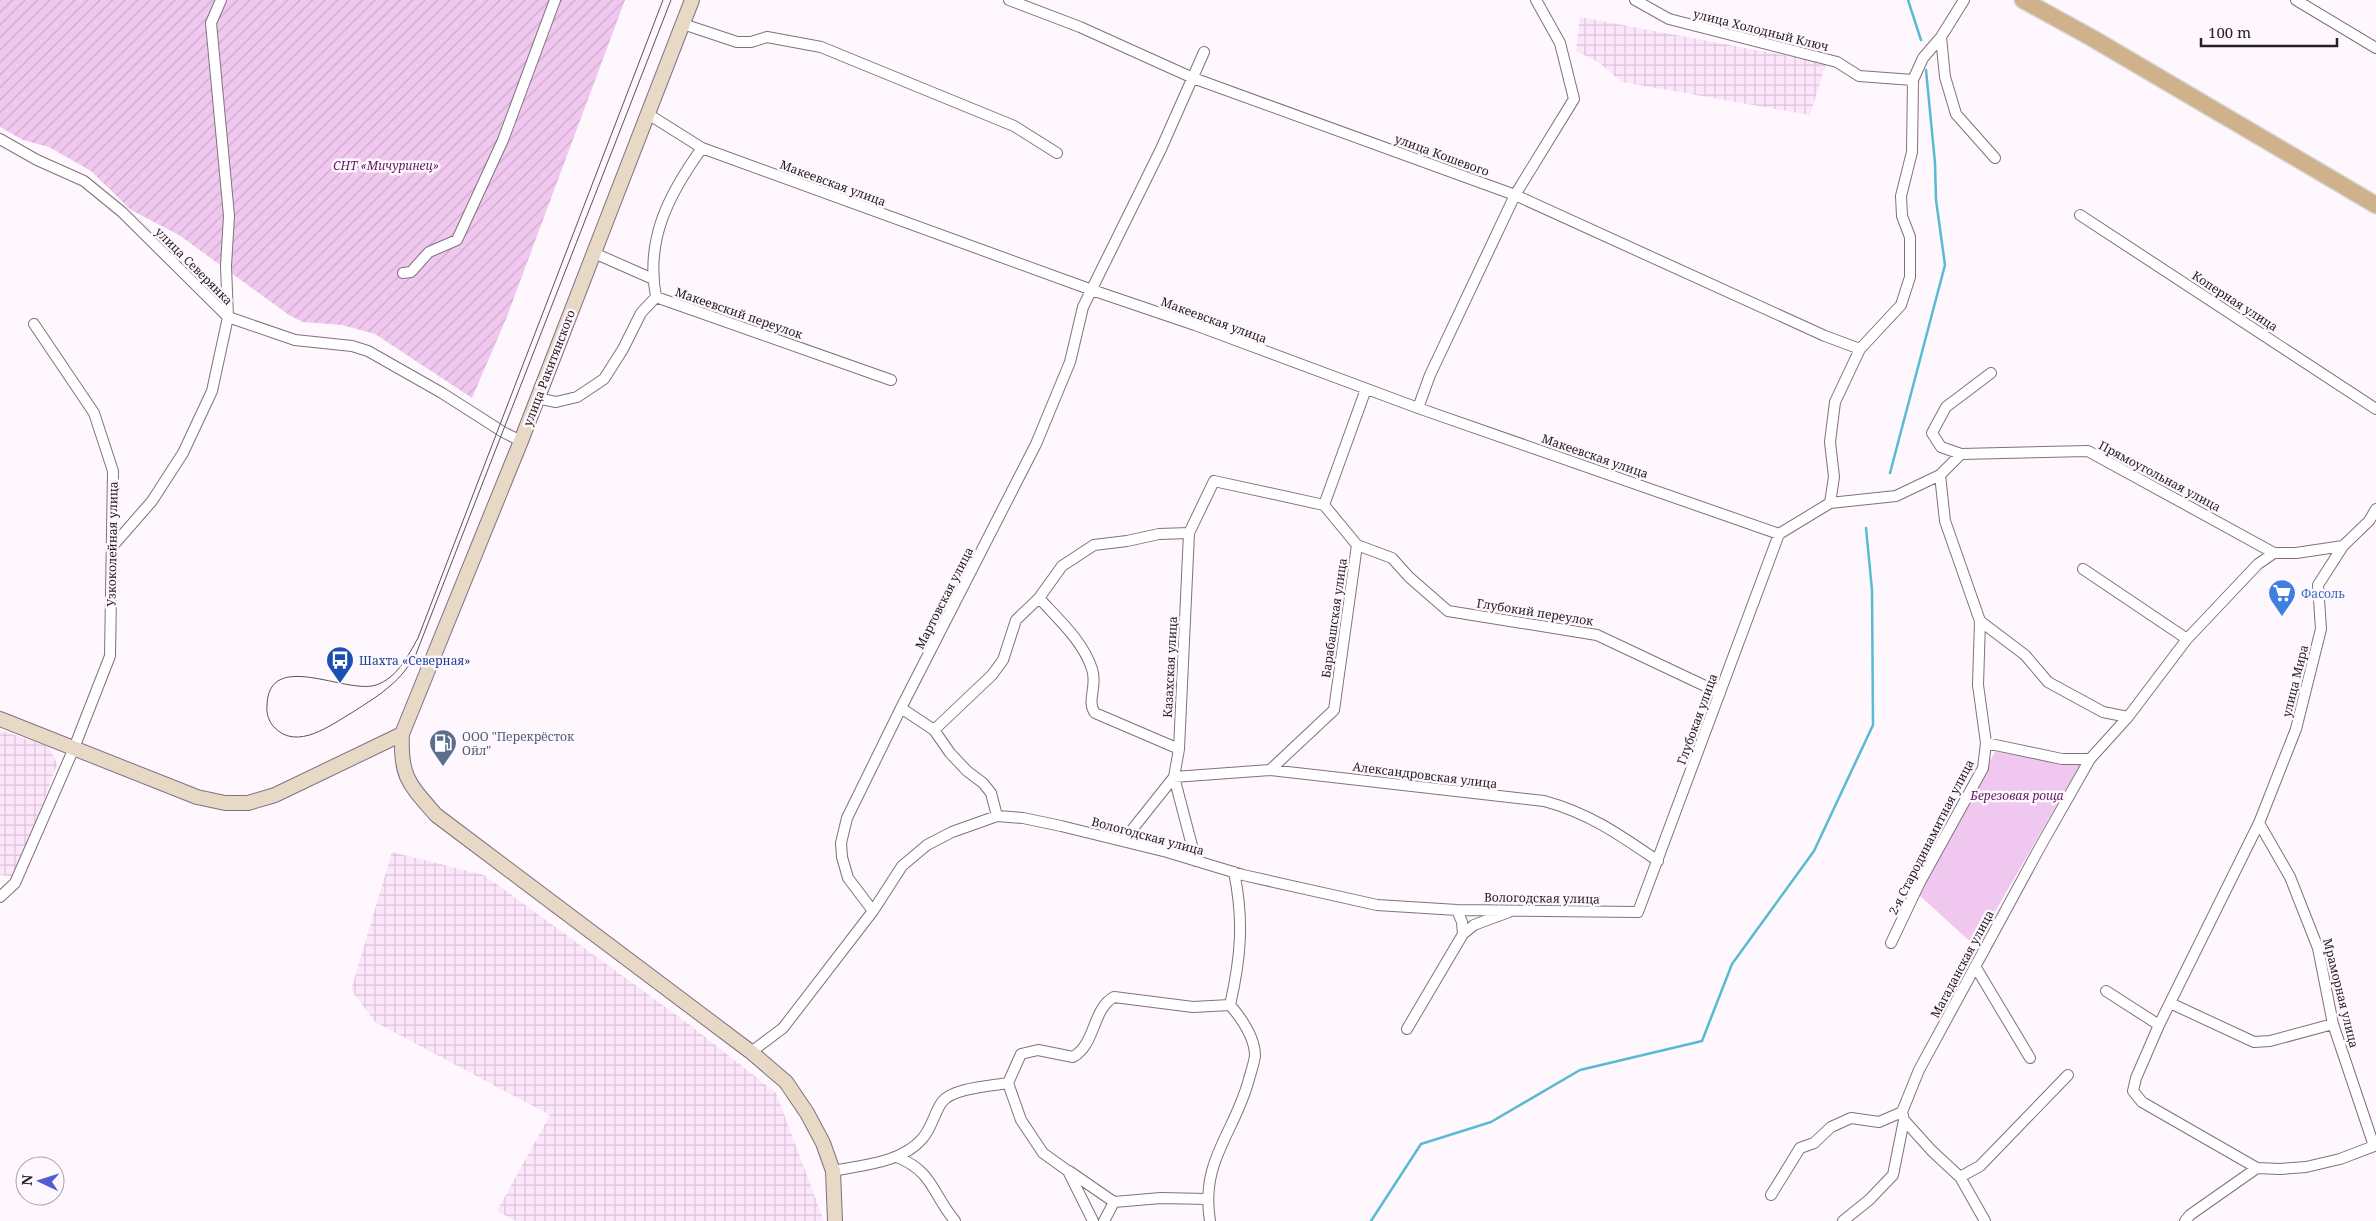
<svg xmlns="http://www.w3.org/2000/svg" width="2376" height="1221" viewBox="0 0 2376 1221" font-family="'Noto Serif',serif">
<defs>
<pattern id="industrial-grid" width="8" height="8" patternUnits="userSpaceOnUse" patternTransform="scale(1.25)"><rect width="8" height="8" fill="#fde5fb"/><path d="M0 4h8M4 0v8" fill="none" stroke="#d9c4d7"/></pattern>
<pattern id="garden-furrows" width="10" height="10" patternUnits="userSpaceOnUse" patternTransform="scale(1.25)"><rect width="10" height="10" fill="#f0c7ee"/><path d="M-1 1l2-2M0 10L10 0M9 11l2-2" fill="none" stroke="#ceabcc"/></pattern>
</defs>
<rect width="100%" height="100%" fill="#fef7fd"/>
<path fill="url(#industrial-grid)" d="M1580 17 1826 63 1810 115 1622 82 1598 62 1576 51Z
M0 730 49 747 57 764 17 877 0 875Z
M392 852 484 875 690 1025 776 1093 824 1221H516L497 1211 550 1115 375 1022 351 990Z"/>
<path fill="#f0c7ee" d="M1998 746 2081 763 1975 946 1919 895Z"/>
<path fill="url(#garden-furrows)" d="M0 0H625L506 319 472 398 375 334 342 325 303 322 289 315 179 235 131 210 91 171 49 147 23 140 0 127Z"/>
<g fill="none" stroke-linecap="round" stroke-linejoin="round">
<path stroke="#59bad1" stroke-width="2.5" d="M1908 0 1921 40
M1890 473 1945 265 1936 200 1935 163 1926 70
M1371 1221 1421 1144 1491 1122 1580 1070 1702 1041 1732 964 1814 851 1873 725 1872 590 1866 528"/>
<g stroke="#80717f" stroke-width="12">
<path id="street" d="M1009 0 1080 27 1193 78 1515 195 1825 336 1860 349
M1635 0 1669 19 1837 62 1859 76 1913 80
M2296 0 2376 48
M683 24 737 42H751L767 37 821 47 1014 126 1057 153
M1941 37 1945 77 1956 114 1995 158
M648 114 702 148 1092 290 1195 325 1418 408 1779 534
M0 139 37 160 84 181 122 212 228 317 295 340 352 346 368 351 442 393 503 432 521 441
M2080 215 2376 409
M594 253 653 279
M403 273 411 272 429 252 457 240 503 140 555 0
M656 297C645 239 669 194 702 148
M536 398 556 402 577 397 604 379 623 349 641 313 656 297 891 380
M1418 408 1430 375 1515 195 1574 99 1560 43 1536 0
M1961 454 1941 447 1932 433 1946 407 1991 373
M1830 503 1896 496 1940 475 1961 454 2088 451 2274 553
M1324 505 1366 389
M1779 534 1830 503 1834 477 1830 442 1835 402 1860 349 1901 305 1910 277V237L1902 216 1901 196 1912 152 1913 80 1923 58 1941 37 1964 0
M1357 545 1392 558 1409 577 1448 611 1597 635 1720 693
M111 548 152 501 183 453 212 391 228 317 226 266 229 216 211 23 221 0
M2083 569 2187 639
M1039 598C1058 619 1083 641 1092 669 1098 686 1086 701 1095 713L1179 749
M1980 621 2025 655 2048 682 2103 712 2128 717
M901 708 934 730 950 753 967 771 983 783 991 793 997 816
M934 730 992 675 1003 660 1016 620 1039 598 1062 566 1094 545 1127 541 1159 534 1189 533
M1986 743 2062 759H2090
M1123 841 1174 777 1179 749 1189 533 1214 481 1324 505 1357 545 1334 710 1270 770
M1196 861 1174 777 1270 770 1544 801C1589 813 1620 835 1658 861
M0 897 15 883 74 748 110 656 113 471 94 413 34 324
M1457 910 1462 922 1463 934
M873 911 848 878 842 857 841 843 847 818 901 708 1036 444 1070 362 1083 307 1161 149 1204 52
M1891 943 1920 882 1983 768 1986 743 1978 685 1980 621 1945 521 1940 475
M1975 966 2030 1058
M2106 991 2159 1025
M2170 1003 2254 1042 2270 1041 2333 1024
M1407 1029 1463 934 1474 925 1509 912
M751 1052 783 1028 873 911 902 866 927 845 952 832 997 816 1023 818 1061 826 1167 852 1243 875 1377 905 1457 910 1638 912 1779 534
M1008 1083 1021 1054 1038 1050 1073 1057C1096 1044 1092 1009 1114 997L1193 1007 1230 1005
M897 1157C934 1172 932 1194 955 1221
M2257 1168 2142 1102 2133 1091 2136 1078 2159 1025 2259 823 2296 729 2321 629 2318 585 2343 546
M833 1171C862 1165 901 1163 922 1139 932 1128 934 1113 942 1102 952 1088 991 1086 1008 1083L1021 1120 1043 1153 1068 1171 1093 1221
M1069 1171 1114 1202
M1960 1177 1980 1166 2068 1075
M1771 1195 1800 1148 1814 1143 1831 1127 1851 1118 1879 1122 1902 1112
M1104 1221 1114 1202 1161 1198 1207 1199
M1210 1221C1200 1160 1235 1133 1249 1079 1251 1072 1254 1063 1255 1056 1255 1037 1242 1019 1230 1005 1241 957 1244 920 1234 872
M1843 1221 1869 1200 1893 1175 1904 1120
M1985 1221 1960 1177 1932 1151 1904 1120 1902 1112 1919 1070 2040 847 2090 759 2128 717 2187 639 2258 564 2274 553H2296L2343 546 2369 521 2376 509
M2185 1221 2190 1215 2257 1168 2280 1169 2306 1167 2340 1159 2374 1146 2333 1024 2318 948 2290 877 2259 823"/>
</g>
<g stroke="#80717f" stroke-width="16">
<path id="secondary" d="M692 0 521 441 402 734C400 777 409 784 436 815L751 1052 786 1082 807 1113 823 1143 833 1171 835 1221
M0 719 197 797 225 803H248L275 795 402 734"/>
</g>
<g stroke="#d8d7d8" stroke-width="19">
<path id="primary" d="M2023 0 2092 38 2376 205"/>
</g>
<use href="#street" stroke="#fff" stroke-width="10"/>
<use href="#secondary" stroke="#e7d9c5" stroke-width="14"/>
<use href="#primary" stroke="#cfb28c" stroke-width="16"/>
<path stroke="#5a545a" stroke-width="1" d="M663 0 418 638C408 656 397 678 376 685 346 695 268 648 267 706 266 713 269 722 274 727 297 752 332 724 353 712 365 704 379 696 390 686 401 677 409 666 416 654L671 0"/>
</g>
<defs>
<g id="supermarket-pin" transform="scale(1.4375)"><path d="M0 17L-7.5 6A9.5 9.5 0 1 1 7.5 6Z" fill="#3f7fe0" stroke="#fef7fd"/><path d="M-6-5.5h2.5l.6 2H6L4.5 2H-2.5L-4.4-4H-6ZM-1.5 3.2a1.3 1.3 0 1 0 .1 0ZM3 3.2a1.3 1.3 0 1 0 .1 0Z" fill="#fff"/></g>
<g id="bus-pin" transform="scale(1.4375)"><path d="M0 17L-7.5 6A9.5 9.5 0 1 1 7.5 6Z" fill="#1a4fb4" stroke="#fef7fd"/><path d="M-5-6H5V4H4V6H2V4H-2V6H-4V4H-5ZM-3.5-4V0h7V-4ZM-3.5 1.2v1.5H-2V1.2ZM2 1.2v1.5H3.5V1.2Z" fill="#fff"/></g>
<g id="fuel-pin" transform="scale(1.4375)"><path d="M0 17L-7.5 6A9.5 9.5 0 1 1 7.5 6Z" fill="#5c6f8a" stroke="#fef7fd"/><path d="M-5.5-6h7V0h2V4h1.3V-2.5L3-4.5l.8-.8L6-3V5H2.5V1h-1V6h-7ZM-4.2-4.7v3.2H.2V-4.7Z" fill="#fff"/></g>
</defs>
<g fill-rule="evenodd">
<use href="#supermarket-pin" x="2282" y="593"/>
<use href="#bus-pin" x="340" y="660"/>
<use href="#fuel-pin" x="443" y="743"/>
</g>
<g text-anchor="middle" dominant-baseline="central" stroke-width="5" stroke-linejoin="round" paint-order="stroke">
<g font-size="12" fill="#272127" stroke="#fef7fd">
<text transform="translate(1761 30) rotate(14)">улица Холодный Ключ</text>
<text transform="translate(1442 155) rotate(20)">улица Кошевого</text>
<text transform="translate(833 183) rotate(20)">Макеевская улица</text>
<text transform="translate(194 266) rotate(45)">улица Северянка</text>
<text transform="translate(2235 301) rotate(33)">Коперная улица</text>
<text transform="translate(739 313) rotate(19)">Макеевский переулок</text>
<text transform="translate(1214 320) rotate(20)">Макеевская улица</text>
<text transform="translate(549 368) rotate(-69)">улица Ракитянского</text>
<text transform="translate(1595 456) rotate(19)">Макеевская улица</text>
<text transform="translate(2160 476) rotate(28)">Прямоугольная улица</text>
<text transform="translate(112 544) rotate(-89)">Узкоколейная улица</text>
<text transform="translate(944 598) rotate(-63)">Мартовская улица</text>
<text transform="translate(1535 612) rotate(9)">Глубокий переулок</text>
<text transform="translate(1334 618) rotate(-82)">Барабашская улица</text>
<text transform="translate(1170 667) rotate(-87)">Казахская улица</text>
<text transform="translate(2295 681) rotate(-76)">улица Мира</text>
<text transform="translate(1697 719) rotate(-70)">Глубокая улица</text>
<text transform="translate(1425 775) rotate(7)">Александровская улица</text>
<text transform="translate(1148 836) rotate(15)">Вологодская улица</text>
<text transform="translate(1931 837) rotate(-63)">2-я Стародинамитная улица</text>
<text transform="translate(1542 898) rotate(1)">Вологодская улица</text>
<text transform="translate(1962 964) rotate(-62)">Магаданская улица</text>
<text transform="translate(2341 993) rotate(76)">Мраморная улица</text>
</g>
<g font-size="12" font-style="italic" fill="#612061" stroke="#fef7fd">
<text x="386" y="165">СНТ «Мичуринец»</text>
<text x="2017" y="795">Березовая роща</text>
</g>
<g font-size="12" fill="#366cbe" stroke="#fef7fd" text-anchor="start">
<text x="2301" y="593">Фасоль</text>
</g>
<g font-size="12" fill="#164399" stroke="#fef7fd" text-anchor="start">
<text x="359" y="660">Шахта «Северная»</text>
</g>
<g font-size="12" fill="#4e5e75" stroke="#fef7fd" text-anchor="start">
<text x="462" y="736">ООО "Перекрёсток<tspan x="462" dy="14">Ойл"</tspan></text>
</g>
</g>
<g transform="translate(40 1181) rotate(274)"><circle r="24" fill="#fef7fd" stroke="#a8a1a7"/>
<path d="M0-4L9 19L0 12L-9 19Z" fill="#505dd3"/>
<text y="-8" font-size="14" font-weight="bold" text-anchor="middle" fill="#272127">N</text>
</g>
<path d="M2201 38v8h136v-8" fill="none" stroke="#272127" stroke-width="2.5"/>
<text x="2208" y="38" font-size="15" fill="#272127" stroke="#fef7fd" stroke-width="4" paint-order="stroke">100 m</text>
</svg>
